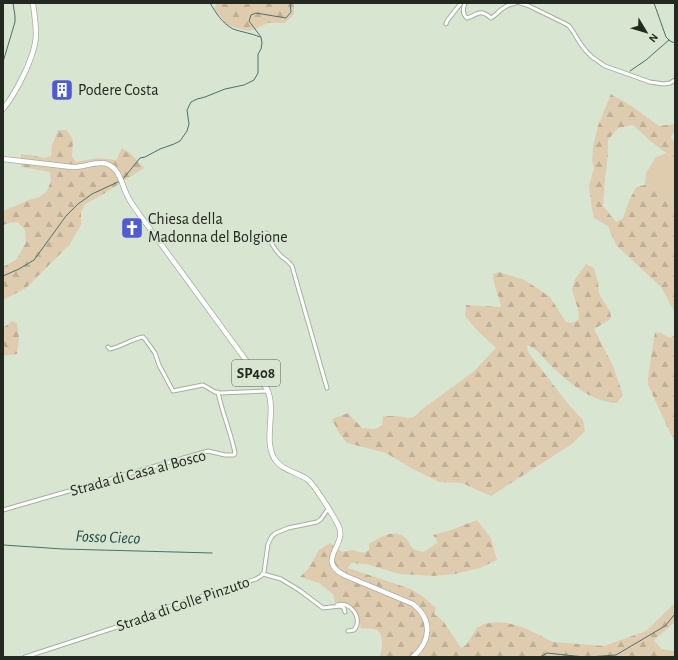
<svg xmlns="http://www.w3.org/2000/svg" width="678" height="660" viewBox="0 0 678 660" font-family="'Alegreya Sans',sans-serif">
<defs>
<pattern id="forest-firs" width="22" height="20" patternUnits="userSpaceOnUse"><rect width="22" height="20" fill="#dfccaf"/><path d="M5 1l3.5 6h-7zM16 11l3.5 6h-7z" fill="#bfaf96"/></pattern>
</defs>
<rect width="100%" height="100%" fill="#d8e5d0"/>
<path fill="#dfccaf" d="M666 153 673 158H675V202H668L649 184 645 185 646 173 656 157Z"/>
<path fill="url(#forest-firs)" d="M217 3H294V14L285 23H268L255 29 248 31 227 25 214 9Z
M611 94 633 107 659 126 675 124C676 129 674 132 671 137L675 143V158H673L649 140 633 125 618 128 608 140V154L605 180 603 206 616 222 623 218 629 201 636 187 649 184 668 202H675V330L674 321V311L661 287 616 245 608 226 594 218 592 209 589 186 594 168 592 160 593 147 598 126Z
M58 130H67L73 140 72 156 76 162 98 158 116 160 122 148 131 154 144 168 97 198 85 204 81 212V225L69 245 26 288 5 299 3 298V267L17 259 26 242 25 230 18 222 9 223 3 225V211L29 200 40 197 47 191 51 181 50 172 21 167V154L30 155 44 158 51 156 52 145Z
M586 264 594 268 598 282 599 293 607 307 610 311 611 317 609 320 594 329 613 366 623 395 617 403C614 403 611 403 608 402 586 398 564 378 548 363 542 356 536 348 527 345L528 352 569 405 583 420 585 431 572 444 491 496 462 483 439 482 413 469 386 453 347 443 339 433 332 419 348 413 362 428 374 429 382 426 383 416H398L408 418 414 417 421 410 473 372 496 348 475 328 465 316 466 305 501 307C499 295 493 286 493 274L499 272 525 280 550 297 566 322 572 323 579 319 578 309 572 290 575 279Z
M12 321 17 323 19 338 17 354 3 356V328Z
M655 332 661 333 670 338 675 335V443L648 385V377Z
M477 520 491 538 497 560 480 568 455 574 434 576 400 574 366 564 351 563 348 568 411 589 422 596 436 608 434 614 443 621 461 648 466 645 477 628 484 624 497 622 507 623 519 626 527 629 553 642 604 646 646 631 675 603V622L654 640 661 649 675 651V657H379C383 652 384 634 377 630 373 628 366 629 361 628 358 611 354 602 335 602L333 594 319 583 300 577 309 568 319 550 330 543 342 552 352 550 364 553 369 550V544C380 537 395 527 407 539 409 542 411 548 414 549 417 551 421 551 424 552L438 542 433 535 451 530Z"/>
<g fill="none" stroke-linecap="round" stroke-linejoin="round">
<path stroke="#4c716c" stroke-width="1" d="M210 3C216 13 222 23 233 29 241 32 251 33 260 37
M654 3 666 37 670 41 675 43
M3 62 15 22V16L13 3
M630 71 646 60 669 40
M123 179 140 158 145 157 160 149 174 144 180 141 187 131 189 124 187 110 191 102 197 99 205 97 225 89 244 85 254 80 258 73V54L261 49 262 43 261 37 249 21 251 15 256 13 286 18 291 12 290 3
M3 276 19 269 34 260 66 216 78 204 92 194 120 181
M3 545 63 549 212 553
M540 657 547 653 584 657
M588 657 616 655 665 626 675 614"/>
<g stroke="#a4b09d" stroke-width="5">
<path id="street" d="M465 3C463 8 462 14 467 18 478 15 479 8 491 18 495 16 498 12 502 9 506 6 511 4 516 3
M520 3 527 5 564 23 569 26 572 30 580 43 586 51 592 57 605 66 650 82 664 84 670 83 675 80
M446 24 447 21 461 3
M266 233 268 234C270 243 276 251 282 257 286 260 289 261 292 266L327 388
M108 347 110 349C121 347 131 339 143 337L145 339 155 353 159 365 173 391 203 385 215 392 220 393 268 391
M3 510 208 451 225 455H234L235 453C231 432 222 413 218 392
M263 574 281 579 299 590 323 608 340 606 344 608 345 612
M337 605C350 600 364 619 354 630L348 631
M25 657 126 624 174 605 229 588 256 579 261 576 264 572 268 544 272 536 276 533 288 528 317 522 321 519 328 509"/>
</g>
<g stroke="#a4b09d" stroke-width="6">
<path id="primary" d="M3 109C16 93 36 55 36 34 36 23 34 13 33 3
M3 159 72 167C82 168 93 162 102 163 119 164 121 183 127 195 130 202 135 208 139 214L267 389C277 411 263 438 274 458 281 470 296 472 307 479 314 484 335 518 339 527 347 546 314 561 346 576L413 604C433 620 431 641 413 657"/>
</g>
<use href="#street" stroke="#fff" stroke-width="3"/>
<use href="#primary" stroke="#fff" stroke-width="4.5"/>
</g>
<defs>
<g id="building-square" transform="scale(1.15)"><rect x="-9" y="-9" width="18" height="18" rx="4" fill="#4f5bd0" stroke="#d8e5d0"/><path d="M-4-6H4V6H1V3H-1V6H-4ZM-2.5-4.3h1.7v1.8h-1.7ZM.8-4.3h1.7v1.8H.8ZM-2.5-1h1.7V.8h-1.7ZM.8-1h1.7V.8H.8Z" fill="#fff"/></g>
<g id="church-square" transform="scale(1.15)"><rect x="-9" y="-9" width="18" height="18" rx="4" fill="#4f5bd0" stroke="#d8e5d0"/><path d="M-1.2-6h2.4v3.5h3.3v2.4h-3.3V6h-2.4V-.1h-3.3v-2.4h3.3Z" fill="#fff"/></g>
</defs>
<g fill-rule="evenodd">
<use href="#building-square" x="62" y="90"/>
<use href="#church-square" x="132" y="228"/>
</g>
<g text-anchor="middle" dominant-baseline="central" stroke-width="4" stroke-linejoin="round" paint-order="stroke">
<rect fill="#d8e5d0" stroke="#596155" stroke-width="1" x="232" y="360" width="48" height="26" rx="3"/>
<g font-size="15" font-weight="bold" fill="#232820">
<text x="256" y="373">SP408</text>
</g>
<g font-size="16" fill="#232820" stroke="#d8e5d0" text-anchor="start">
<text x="78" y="90">Podere Costa</text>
<text x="148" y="219">Chiesa della<tspan x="148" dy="18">Madonna del Bolgione</tspan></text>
</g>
<g font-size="16" fill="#232820" stroke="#d8e5d0">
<text transform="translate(138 473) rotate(-15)">Strada di Casa al Bosco</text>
<text transform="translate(183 604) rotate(-19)">Strada di Colle Pinzuto</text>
</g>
<g font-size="17" font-style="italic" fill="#1d4c49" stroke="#d8e5d0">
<text transform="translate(108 537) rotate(2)">Fosso Cieco</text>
</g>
</g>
<rect width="678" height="660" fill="none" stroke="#232820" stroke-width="8"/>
<g transform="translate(646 32) rotate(128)" stroke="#d8e5d0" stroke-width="3" paint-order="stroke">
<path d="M0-3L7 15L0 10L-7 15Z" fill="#232820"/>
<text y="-6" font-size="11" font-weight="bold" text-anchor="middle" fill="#232820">N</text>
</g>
</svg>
